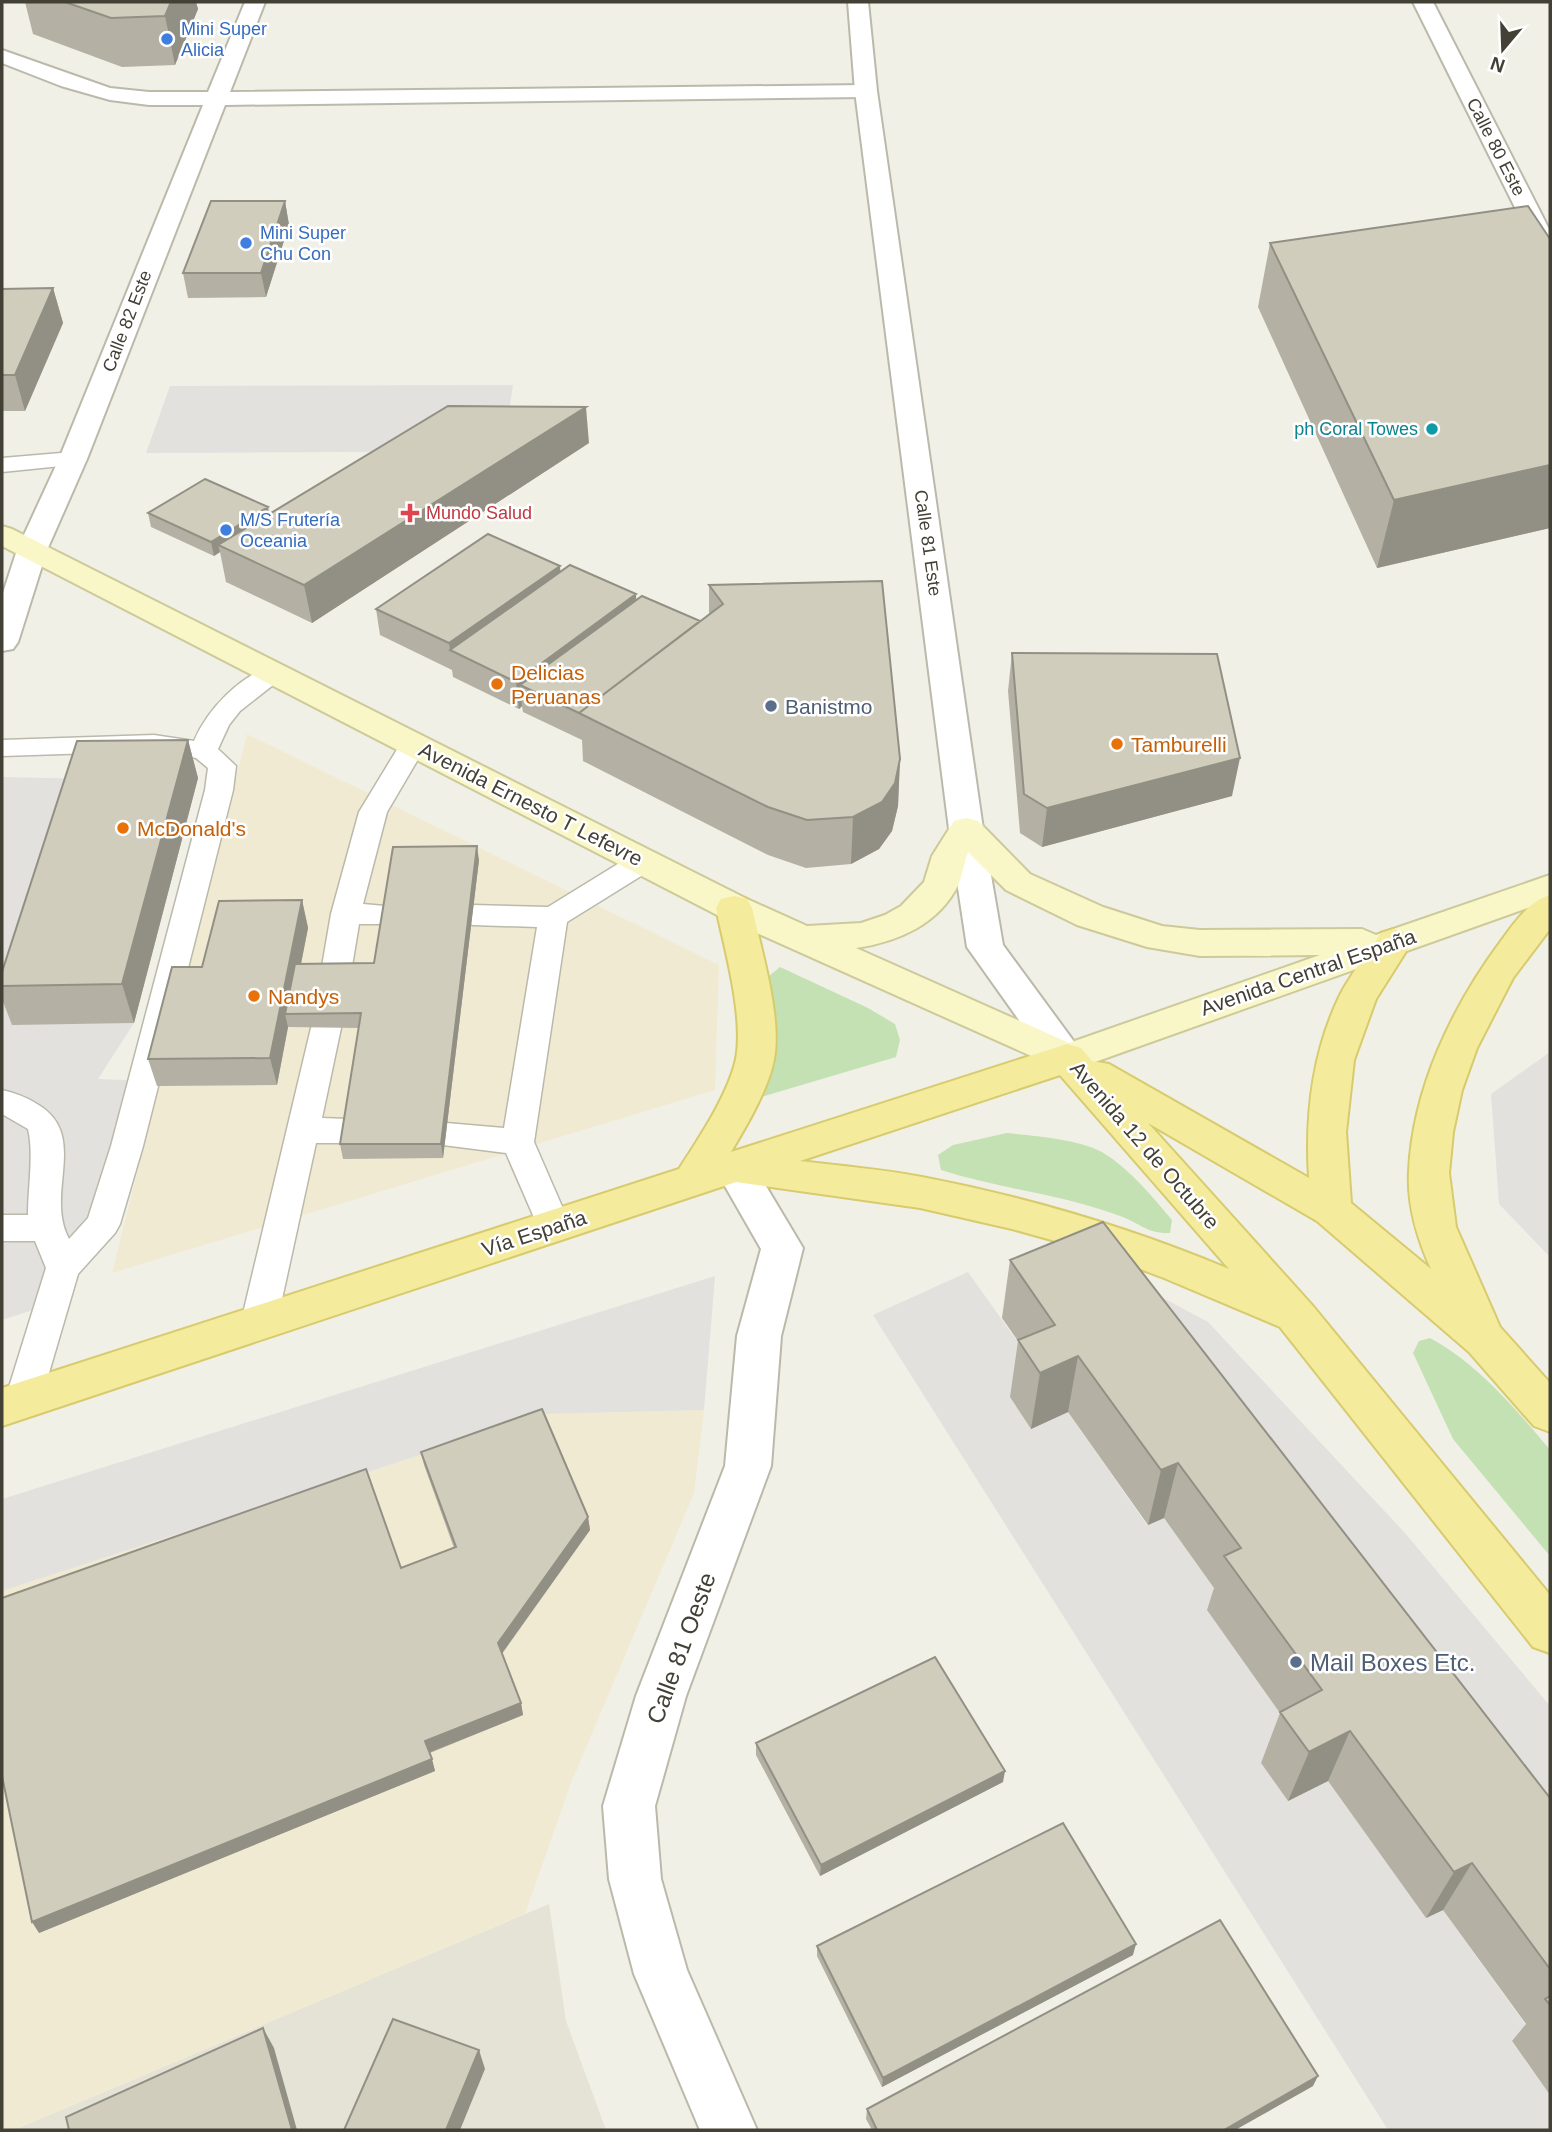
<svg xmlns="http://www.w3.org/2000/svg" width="1552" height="2132" viewBox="0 0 1552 2132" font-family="Arial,sans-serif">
<rect width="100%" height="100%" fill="#f1f0e6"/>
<path fill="#e4e3d5" d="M549 1904 566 2021 606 2130H14Z"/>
<path fill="#f1ead3" d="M247 734 719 965 715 1090 112 1273Z
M704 1410 694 1493 571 1783 525 1914 14 2130H2V1591L546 1414Z"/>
<path fill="#c3e1b3" d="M780 967 868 1008 895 1024 900 1040 896 1057 761 1097C778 1065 778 1012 768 977Z
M1007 1133C1034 1136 1078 1139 1102 1152 1130 1169 1152 1196 1172 1220L1170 1233C1147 1234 1140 1223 1120 1216 1062 1194 1000 1189 941 1170L938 1155 953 1145Z
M1430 1338C1478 1364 1515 1408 1550 1450V1556L1453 1439 1413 1353 1419 1341Z"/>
<path fill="#e2e1de" d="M513 385 503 451 146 453 170 386Z
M2 777 89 779 12 1024 134 1023 98 1079 127 1080 70 1298 2 1320Z
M1550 1052V1257L1499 1204 1491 1094Z
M1113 1271 1208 1322 1405 1533 1550 1706V1888Z
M968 1272 1046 1382 1010 1397 1031 1429 1068 1412 1147 1525 1164 1518 1224 1602 1208 1610 1300 1741 1261 1763 1288 1801 1328 1781 1426 1918 1443 1910 1530 2031 1512 2042 1550 2095V2130H1388L873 1315Z
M715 1276 704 1410 546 1414 2 1591V1499Z"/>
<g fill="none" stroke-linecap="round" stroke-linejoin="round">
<g stroke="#bbb9aa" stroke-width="3">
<path id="service" d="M73 452 81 454 84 459 81 464 2 472V458Z
M274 666 283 668 287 674 240 711 229 725 218 749 236 766 233 790 143 1146 120 1224 115 1233 78 1274 41 1400 36 1411 23 1415 10 1411 5 1400 46 1268 35 1241H2V1215H28C28 1188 34 1153 28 1129L2 1114V1090C15 1093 26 1097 37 1104 90 1135 44 1193 69 1239L88 1218 111 1146 205 790 208 768 196 758 154 751 2 756V740L154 735 194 741C208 709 240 675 274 666Z
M414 736 424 738 427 744 387 812 363 904 396 907 401 914 396 921 386 924H359L350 978 346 986 335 989 324 986 320 978 331 914 359 812 404 738Z
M644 852 654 854 658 861 654 868 567 922 534 1142 571 1227 566 1236 554 1240 542 1236 506 1153 435 1144 430 1135 435 1126 446 1123 504 1128 537 927 473 925 463 922 458 915 463 908 473 905 548 907 634 854Z
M326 1017 337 1020 341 1028 322 1118 348 1119 359 1122 364 1131 359 1140 348 1143H316L277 1322 271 1332 259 1336 247 1332 241 1322 311 1028 315 1020Z"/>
</g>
<g stroke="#bbb9aa" stroke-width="4">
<path id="minor" d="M245 2H265L230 92 866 85 874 86 877 91 874 96 866 97 225 105 87 459 47 550 18 642 13 649 2 651V596L17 550 59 459 203 105H149L110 100 61 86 2 63V50L110 88 149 92H208Z
M1413 2H1433L1550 231V261L1541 259 1538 254Z
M734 1152 748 1156 803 1248 781 1336 771 1466 686 1696 655 1806 661 1879 687 1970 757 2130H700L634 1974 609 1879 603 1806 636 1696 725 1466 737 1336 761 1249 714 1167 720 1156Z"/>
</g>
<g stroke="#bbb9aa" stroke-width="4">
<path id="tertiary" d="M848 2H868L877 91 983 829 1003 945 1086 1058 1081 1068 1067 1072 1053 1068 967 947 949 829 855 91Z"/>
</g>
<g stroke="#ccc99a" stroke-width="4">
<path id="secondary" d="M2 526 12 529 747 899 807 926 861 923 885 915 901 906 924 882 932 856 954 821 966 818 978 821 1030 874 1103 907 1162 926 1200 930 1362 929 1376 935 1550 875V900L1067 1072 721 917 2 546ZM968 852 1006 890 1077 925 1147 947 1200 956 1320 955 1069 1043 856 948C898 942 940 924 959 883 963 873 964 862 968 852Z"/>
</g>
<g stroke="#d7cb6e" stroke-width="4">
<path id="primary" d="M1550 895V929L1513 978 1477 1048 1462 1090 1453 1132 1449 1173 1456 1227 1500 1327 1550 1383V1432L1534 1426 1469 1352 1317 1221 1148 1123 1312 1305 1550 1595V1653L1533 1647 1280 1327 1164 1278 1098 1253 1012 1229 920 1208 736 1182 2 1426V1388L679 1169C699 1138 728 1095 736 1059 744 1017 725 950 716 908L721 899 734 896 747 899 752 908C761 949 782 1018 774 1059 769 1088 746 1127 731 1152L1067 1044 1081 1048 1092 1061 1109 1064 1309 1178C1305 1115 1312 1054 1339 997 1350 975 1367 954 1381 933L1394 929 1407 933 1412 942 1376 999 1354 1060 1346 1132 1351 1203 1431 1269C1417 1238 1407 1206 1409 1171 1413 1088 1452 1007 1501 941 1514 923 1529 901 1550 895ZM1060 1075 1229 1269C1131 1228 1027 1197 922 1177 882 1169 841 1166 800 1161Z"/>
</g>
<use href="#service" fill="#fff" fill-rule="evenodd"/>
<use href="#minor" fill="#fff" fill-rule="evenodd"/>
<use href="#tertiary" fill="#fff" fill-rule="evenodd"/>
<use href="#secondary" fill="#f9f6c8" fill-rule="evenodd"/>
<use href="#primary" fill="#f4eb9d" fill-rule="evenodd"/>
</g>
<path fill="#b4b0a3" d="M25 2H196L198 9 175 65 122 67 33 34Z
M285 201 289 225 266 297 188 298 183 273Z
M1550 239V528L1377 568 1258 307 1270 243Z
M53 288 63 323 25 411H2V289Z
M589 443 312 623 226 582 220 552 214 556 151 527 148 513 269 514Z
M560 566V573L636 594V600L700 621 709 614V585L900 759 898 806 892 831 879 849 851 864 806 868 768 855 583 761 582 740 523 712 522 706 519 709 453 677 452 670 380 635 376 609Z
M1012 653 1232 796 1042 847 1020 833 1008 691Z
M188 740 198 778 134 1023 12 1025 2 999V972Z
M479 860 443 1158 343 1159 340 1144 359 1028 288 1027 277 1085 157 1086 148 1059 302 900 308 928 301 964 374 963Z
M1010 1260 1550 1798V2095L1512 2041 1526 2024 1443 1910 1426 1918 1328 1781 1288 1801 1261 1763 1280 1713 1207 1610 1214 1588 1164 1518 1148 1525 1068 1412 1031 1429 1010 1397 1018 1341 1002 1318Z
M421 1452 588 1517 590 1530 502 1654 521 1703 523 1715 430 1753 435 1771 39 1933 401 1568 454 1548 424 1465Z
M756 1743 1003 1782 820 1876 756 1755Z
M817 1946 1133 1955 882 2087 817 1956Z
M1313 2086 1235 2130H872L866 2119 867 2109Z"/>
<path fill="#929084" d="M171 2H196L198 9 175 65 165 16Z
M285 201 289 225 266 297 261 273Z
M53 288 63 323 25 411 15 375Z
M586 407 589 443 312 623 304 585Z
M1550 465V528L1377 568 1394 500Z
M268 507 271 520 218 545 220 552 214 556 211 542Z
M560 566 562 593 450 650 449 643Z
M636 594 637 621 520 685 522 706 519 709 516 682Z
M188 740 198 778 134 1023 122 984Z
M1240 758 1232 796 1042 847 1047 808Z
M900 759 898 806 892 831 879 849 851 864 853 817Z
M477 846 479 860 443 1158 441 1144Z
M302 900 308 928 291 1014H285L288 1027 277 1085 270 1058Z
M1078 1356 1068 1412 1031 1429 1040 1373Z
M1178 1463 1164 1518 1148 1525 1161 1470Z
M588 1517 590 1530 500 1656 498 1643Z
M521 1703 523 1715 428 1753 425 1741Z
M1350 1731 1328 1781 1288 1801 1309 1752Z
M432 1759 435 1771 39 1933 32 1922Z
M1005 1771 1003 1782 820 1876 821 1865Z
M1472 1863 1443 1910 1426 1918 1454 1872Z
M1136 1944 1133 1955 882 2087 883 2078Z
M263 2028 274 2048 297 2130H292Z
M479 2050 485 2069 460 2130H446Z
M1318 2076 1313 2086 1235 2130H1224Z"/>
<path fill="#d1cdbd" stroke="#929084" stroke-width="2" d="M65 2H171L165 16 111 18Z
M211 201H285L261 273H183Z
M1528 206 1550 239V465L1394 500 1270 243Z
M53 288 15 375H2V289Z
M448 406 586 407 304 585 218 545Z
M205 479 268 507 211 542 148 513Z
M488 534 560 566 449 643 376 609Z
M570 565 636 594 516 682 450 650Z
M882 581 900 759 895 783 882 802 853 817 807 820 768 807 579 713 723 604 709 585Z
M642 596 700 621 579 713 520 685Z
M1012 653 1217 654 1240 758 1047 808 1024 794Z
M188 740 122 984 2 986V972L77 741Z
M477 846 441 1144H340L361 1013 285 1014 295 964 374 963 393 847Z
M302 900 270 1058 148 1059 172 967H202L219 901Z
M1103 1222 1550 1798V1969L1472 1863 1454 1872 1350 1731 1309 1752 1280 1712 1322 1690 1224 1556 1241 1548 1178 1463 1161 1470 1078 1356 1040 1373 1018 1340 1055 1325 1010 1260Z
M542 1409 588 1517 498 1643 521 1703 425 1741 432 1759 32 1922 2 1776V1598L366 1469 401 1568 456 1547 421 1452Z
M935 1657 1005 1771 821 1865 756 1743Z
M1063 1823 1136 1944 883 2078 817 1946Z
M1220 1920 1318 2076 1224 2130H877L867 2109Z
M1550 1996V2005L1545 1999Z
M393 2019 479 2050 446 2130H344Z
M263 2028 292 2130H69L66 2117Z"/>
<g fill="#3f7fe0" stroke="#fff" stroke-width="2.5">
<circle cx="167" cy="39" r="7"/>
<circle cx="246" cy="243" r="7"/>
<circle cx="226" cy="530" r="7"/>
</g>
<circle fill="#0f9aa8" stroke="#fff" stroke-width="2.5" cx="1432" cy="429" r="7"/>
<path fill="#e0444e" stroke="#fff" stroke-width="2.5" d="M406.5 502.5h7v7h7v7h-7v7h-7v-7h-7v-7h7z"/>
<g fill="#e8710a" stroke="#fff" stroke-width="2.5">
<circle cx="497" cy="684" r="7"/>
<circle cx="1117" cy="744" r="7"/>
<circle cx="123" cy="828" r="7"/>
<circle cx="254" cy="996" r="7"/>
</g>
<g fill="#5c6f8a" stroke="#fff" stroke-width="2.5">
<circle cx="771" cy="706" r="7"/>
<circle cx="1296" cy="1662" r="7"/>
</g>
<g text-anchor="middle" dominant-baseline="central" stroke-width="5" stroke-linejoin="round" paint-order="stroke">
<g font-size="18" fill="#366cbe" stroke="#fff" text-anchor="start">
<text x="181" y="29">Mini Super<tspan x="181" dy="21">Alicia</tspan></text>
<text x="260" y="233">Mini Super<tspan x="260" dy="21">Chu Con</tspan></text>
<text x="240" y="520">M/S Frutería<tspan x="240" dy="21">Oceania</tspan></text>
</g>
<g font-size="18" fill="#434036" stroke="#fff">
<text transform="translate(1496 147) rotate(63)">Calle 80 Este</text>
<text transform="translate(127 321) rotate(-69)">Calle 82 Este</text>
<text transform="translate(928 543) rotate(82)">Calle 81 Este</text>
</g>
<g font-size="18" fill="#0d838f" stroke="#fff" text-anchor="end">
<text x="1418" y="429">ph Coral Towes</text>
</g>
<g font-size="18" fill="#be3a42" stroke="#fff" text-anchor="start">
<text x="426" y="513">Mundo Salud</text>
</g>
<g font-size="21" fill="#c56008" stroke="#fff" text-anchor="start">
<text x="511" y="672">Delicias<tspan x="511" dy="24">Peruanas</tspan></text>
<text x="1131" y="744">Tamburelli</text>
<text x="137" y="828">McDonald's</text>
<text x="268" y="996">Nandys</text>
</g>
<g font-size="21" fill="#4e5e75" stroke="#fff" text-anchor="start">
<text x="785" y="706">Banistmo</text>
</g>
<g font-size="21" fill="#434036" stroke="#fff">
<text transform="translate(531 804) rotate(27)">Avenida Ernesto T Lefevre</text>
<text transform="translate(1308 972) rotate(-19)">Avenida Central España</text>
<text transform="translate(1145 1145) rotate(49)">Avenida 12 de Octubre</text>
<text transform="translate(534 1233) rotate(-18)">Vía España</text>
</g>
<g font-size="24" fill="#434036" stroke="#fff">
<text transform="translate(681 1648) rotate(-70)">Calle 81 Oeste</text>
</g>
<g font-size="24" fill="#4e5e75" stroke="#fff" text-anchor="start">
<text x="1310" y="1662">Mail Boxes Etc.</text>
</g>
</g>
<rect width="1552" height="2132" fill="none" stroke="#434036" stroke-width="7"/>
<g transform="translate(1503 49) rotate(199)" stroke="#ffffff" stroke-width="5" paint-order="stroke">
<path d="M0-5L12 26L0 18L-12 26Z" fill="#434036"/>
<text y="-10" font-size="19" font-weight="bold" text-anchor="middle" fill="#434036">N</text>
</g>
</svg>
